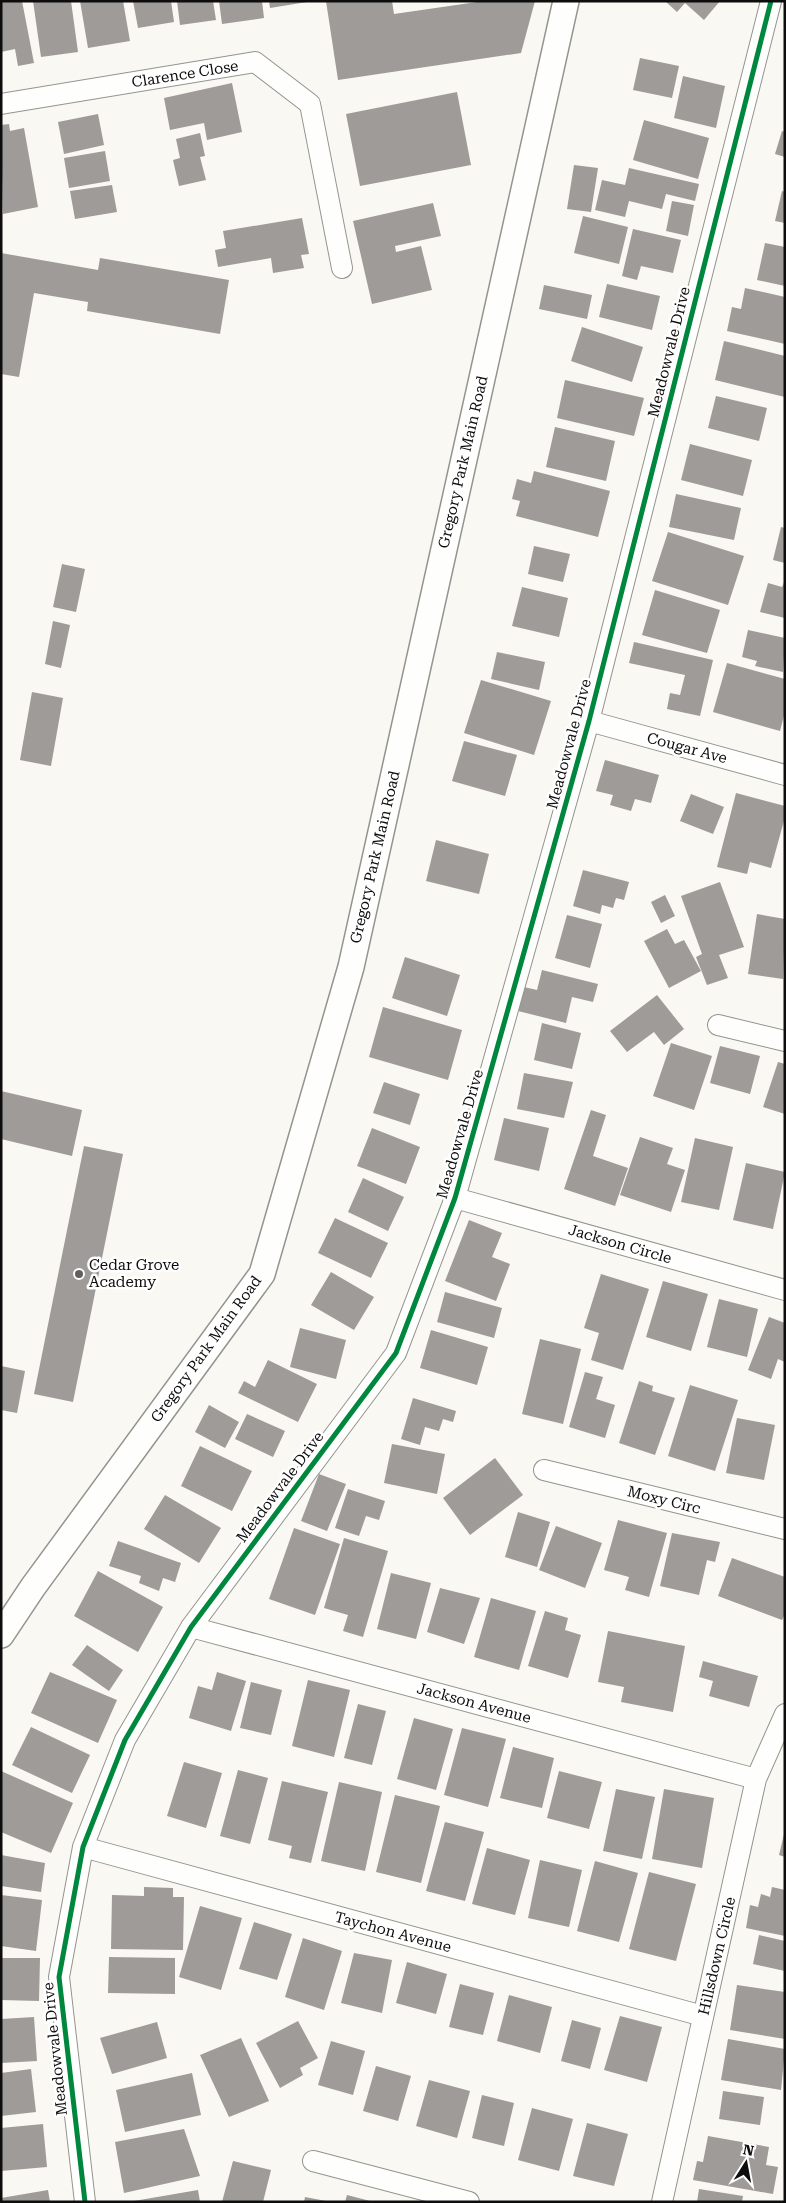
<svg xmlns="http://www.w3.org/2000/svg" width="786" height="2203" viewBox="0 0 786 2203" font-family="'Roboto Serif',serif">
<rect width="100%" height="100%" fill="#faf8f2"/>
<path fill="#9e9b98" d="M1 1H22L34 63 18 66 15 49 1 52Z
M33 1H71L78 52 41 57Z
M80 1H123L130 41 88 48Z
M133 1H171L174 22 138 28Z
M177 1H213L216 20 180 25Z
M219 1H262L264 18 222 24Z
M269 1H307V2L270 8Z
M326 1H392L394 14 484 1H535L521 53 338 80Z
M665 1H720L704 20 685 3 677 12Z
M640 58 679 66 672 98 633 90Z
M683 76 725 86 716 128 674 118Z
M232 83 242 132 207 140 204 123 170 130 164 98Z
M457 92 471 165 360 186 346 114Z
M98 114 104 145 64 154 58 122Z
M644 120 709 138 698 179 633 160Z
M9 124 10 131 24 128 38 207 3 214 1 125Z
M782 131 785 132V157L775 154Z
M200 133 205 156 200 157 206 180 179 186 173 160 180 158 176 139Z
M105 151 110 181 69 188 64 158Z
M574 165 598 168 591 212 567 209Z
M629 168 699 184 695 201 666 194 662 209 629 201 625 217 595 210 602 180 625 185Z
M112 185 117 212 75 219 70 191Z
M782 191 785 192V223L775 221Z
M672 201 694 205 688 236 666 231Z
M433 203 441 236 395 246 396 252 421 246 432 290 372 304 353 221Z
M583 216 628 227 619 264 574 253Z
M302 218 309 254 301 255 304 268 273 273 271 258 218 267 215 250 226 248 223 231Z
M633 229 681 240 673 273 641 266 637 280 622 276Z
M765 243 785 247V286L757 280Z
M1 253 98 270 100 258 229 280 220 334 87 311 88 302 34 293 19 377 1 374Z
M607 284 660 296 652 330 599 317Z
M544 285 592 295 587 319 539 309Z
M745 288 785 297V344L727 331 732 307 741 309Z
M582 327 643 347 632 382 571 361Z
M724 341 785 356V397L715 380Z
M565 380 644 398 634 436 557 418Z
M716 396 767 408 759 441 708 428Z
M555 427 615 441 606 481 546 467Z
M690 444 752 460 743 496 681 480Z
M534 471 610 491 598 537 516 516 520 501 512 499 517 479 531 483Z
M676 494 741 508 734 540 669 527Z
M781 527 785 528V563L773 560Z
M668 532 744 556 728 605 652 581Z
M534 546 570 554 563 582 528 574Z
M62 564 85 569 76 612 53 607Z
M785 580V618L760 612 768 583 782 587Z
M522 587 568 598 559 637 512 626Z
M655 590 720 610 707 653 642 635Z
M53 621 70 625 61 668 45 664Z
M748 630 785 638 783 672 755 666 757 661 742 657Z
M634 642 713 660 700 716 667 709 670 693 680 695 685 675 629 663Z
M497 652 545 662 539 690 491 679Z
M727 663 785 679V712L780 731 713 712Z
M481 680 551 701 534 755 464 733Z
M32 692 63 698 51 766 20 760Z
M464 741 517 755 505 796 452 781Z
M605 760 659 775 651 803 635 799 631 811 610 805 613 795 596 791Z
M736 793 785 806V817L771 868 750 862 747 874 717 867Z
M691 794 724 807 713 834 680 821Z
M436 840 489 854 479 894 426 881Z
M583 870 629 882 624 900 616 898 613 908 602 905 600 914 573 906Z
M720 882 744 947 719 955 728 978 707 985 696 957 702 954 681 896Z
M665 895 675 916 661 923 651 902Z
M757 914 785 919 783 979 748 974Z
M567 915 602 924 590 968 555 958Z
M667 929 675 944 684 940 701 971 669 988 644 941Z
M405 957 460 975 447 1016 392 998Z
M542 970 598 984 593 1002 572 997 566 1023 518 1011 524 987 537 990Z
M657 995 684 1029 664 1045 654 1032 627 1052 610 1031Z
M383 1007 462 1030 448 1080 369 1057Z
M542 1023 581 1033 572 1069 534 1060Z
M671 1043 712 1056 694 1110 653 1096Z
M720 1046 760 1056 750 1094 710 1083Z
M778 1062 785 1064V1114L763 1107Z
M524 1073 573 1082 564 1118 517 1109Z
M384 1082 420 1094 410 1125 373 1113Z
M1 1091 82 1110 72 1156 1 1139Z
M591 1110 606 1115 593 1156 628 1168 615 1206 564 1189Z
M504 1118 549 1128 539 1171 494 1160Z
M372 1128 420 1147 406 1184 357 1166Z
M640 1137 673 1148 667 1164 685 1170 671 1212 620 1195Z
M695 1138 733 1147 719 1210 681 1202Z
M84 1146 123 1154 73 1402 34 1394Z
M746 1163 785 1172 773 1229 733 1220Z
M363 1178 404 1197 388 1231 348 1212Z
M335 1218 388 1243 371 1278 318 1253Z
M469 1220 502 1233 492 1257 510 1264 496 1301 445 1281Z
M331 1272 374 1297 354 1330 311 1305Z
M601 1274 649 1289 623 1370 591 1360 599 1333 584 1328Z
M663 1281 708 1294 691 1351 646 1337Z
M445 1292 502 1308 494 1338 437 1322Z
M719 1299 758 1309 747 1357 707 1347Z
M769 1317 785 1323V1362L778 1359 771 1379 748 1370Z
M300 1328 346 1340 336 1379 290 1367Z
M431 1330 488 1347 477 1385 420 1368Z
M540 1339 581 1349 563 1424 522 1414Z
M268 1360 317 1384 298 1422 238 1393 244 1381 255 1387Z
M1 1366 25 1371 17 1413 1 1410Z
M585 1372 603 1377 596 1399 615 1405 605 1438 569 1427Z
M639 1381 653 1386 652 1391 675 1398 655 1455 619 1443Z
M690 1385 738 1400 715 1471 668 1456Z
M413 1398 456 1411 453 1422 443 1419 439 1431 425 1427 420 1445 401 1439Z
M209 1405 239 1422 225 1448 195 1432Z
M247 1414 285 1431 273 1457 235 1439Z
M737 1418 775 1425 764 1480 726 1473Z
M392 1444 445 1454 437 1494 384 1483Z
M200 1446 252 1471 232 1511 181 1486Z
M495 1458 523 1495 470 1535 443 1498Z
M319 1474 346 1484 327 1531 301 1521Z
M348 1489 385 1501 379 1520 366 1516 359 1536 335 1528Z
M165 1495 221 1528 199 1563 144 1529Z
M518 1512 550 1522 537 1567 505 1557Z
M618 1520 667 1533 649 1597 625 1590 629 1577 604 1570Z
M556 1526 602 1543 585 1588 539 1570Z
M294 1528 340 1544 315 1615 269 1599Z
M672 1533 720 1542 715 1562 707 1560 699 1595 660 1586Z
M344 1538 388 1551 363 1637 343 1631 348 1615 324 1608Z
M118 1541 181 1563 175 1582 163 1578 159 1591 139 1583 141 1576 109 1566Z
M732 1558 785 1577V1614L782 1620 718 1596Z
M98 1571 163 1607 138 1652 74 1616Z
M391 1573 431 1583 416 1639 377 1629Z
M440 1588 480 1598 464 1644 427 1632Z
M491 1598 536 1611 519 1670 474 1657Z
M545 1611 568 1618 565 1630 581 1635 568 1678 528 1666Z
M608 1631 685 1646 673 1712 621 1702 624 1687 598 1682Z
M87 1645 123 1670 109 1691 72 1665Z
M703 1661 758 1676 749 1707 709 1696 713 1681 699 1677Z
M50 1672 117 1700 98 1743 31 1713Z
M217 1672 246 1681 231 1731 189 1718 198 1686 212 1690Z
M308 1680 350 1690 334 1757 292 1746Z
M251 1682 282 1690 271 1735 240 1728Z
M358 1704 386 1711 372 1765 344 1758Z
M414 1718 453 1729 436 1790 397 1779Z
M31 1727 90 1755 72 1793 12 1765Z
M462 1728 506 1739 488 1807 444 1795Z
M513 1747 554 1758 542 1808 500 1798Z
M184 1762 222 1773 206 1828 167 1816Z
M238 1770 268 1778 250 1844 220 1836Z
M1 1771 73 1803 51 1853 1 1832Z
M559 1771 602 1782 589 1829 547 1818Z
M282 1781 328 1792 311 1863 289 1858 292 1846 268 1840Z
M339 1782 382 1792 365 1871 321 1861Z
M616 1789 655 1797 642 1859 603 1851Z
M664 1789 714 1798 702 1868 652 1859Z
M395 1795 440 1806 421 1883 376 1872Z
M445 1822 484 1832 465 1901 426 1891Z
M784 1834H785V1857L779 1855Z
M487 1848 530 1860 515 1915 472 1904Z
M1 1855 45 1863 41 1892 1 1886Z
M540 1860 582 1870 569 1927 528 1918Z
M595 1861 638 1873 619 1942 577 1931Z
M649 1872 696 1884 676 1961 629 1949Z
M144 1887 173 1888V1897H184L183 1950 111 1949 112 1895 144 1896Z
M772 1887 785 1890V1936L746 1928 750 1905 758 1907 761 1894 770 1897Z
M1 1895 42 1900 36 1951 1 1946Z
M200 1906 242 1918 221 1990 179 1977Z
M254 1922 292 1934 277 1980 239 1969Z
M759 1935 785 1941V1971L753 1964Z
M303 1938 342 1951 324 2010 285 1997Z
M354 1953 392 1960 382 2013 341 2003Z
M109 1957 175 1958V1994L108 1993Z
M1 1958H40L39 2001 1 2000Z
M407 1962 447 1974 436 2014 396 2003Z
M460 1984 494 1993 483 2035 449 2027Z
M737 1985 785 1992V2039L730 2030Z
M509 1995 552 2007 540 2053 497 2041Z
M620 2016 662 2027 647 2082 604 2070Z
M34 2017 37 2061 1 2063V2019Z
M572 2020 601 2028 590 2069 561 2061Z
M298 2021 318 2058 300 2068 303 2075 280 2088 256 2043Z
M157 2022 167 2058 112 2074 100 2038Z
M241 2038 269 2101 229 2117 200 2055Z
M728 2039 785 2049 781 2090 721 2080Z
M331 2041 365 2051 353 2095 318 2085Z
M376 2066 411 2076 398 2121 363 2111Z
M31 2069 36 2112 1 2116V2073Z
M192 2073 201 2115 125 2132 116 2090Z
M429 2080 470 2091 457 2138 416 2126Z
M723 2091 764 2097 760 2125 719 2119Z
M482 2095 514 2103 504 2146 472 2138Z
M532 2108 573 2119 559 2171 518 2160Z
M587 2123 628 2134 614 2186 573 2176Z
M43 2124 47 2167 1 2171V2128Z
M184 2129 200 2176 124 2193 115 2142Z
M708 2136 769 2147 766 2165 778 2167 773 2194 693 2180 697 2161 703 2162Z
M233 2161 271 2170 263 2202H222Z
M699 2189 743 2196 742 2202H697Z
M48 2190 50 2202H1V2198Z
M198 2190 200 2202H134V2201Z
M347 2195 370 2201V2202H345Z
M305 2197 326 2201V2202H304Z"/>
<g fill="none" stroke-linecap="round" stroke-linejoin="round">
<g stroke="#949390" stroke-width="22">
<path id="minor" d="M1 104 255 62 310 104 342 268
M589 721 785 775
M718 1025 785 1041
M455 1198 785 1290
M544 1470 785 1529
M191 1627 756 1779
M83 1847 703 2016
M313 2161 469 2202
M85 2202 59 1977 83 1847 125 1740 191 1627 396 1353 455 1198 589 721 771 1
M662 2202 756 1779 785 1714"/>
</g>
<g stroke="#949390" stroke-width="28">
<path id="tertiary" d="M1 1635 33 1587 262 1274 351 967 566 1"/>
</g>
<use href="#minor" stroke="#fefefd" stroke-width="20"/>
<use href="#tertiary" stroke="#fefefd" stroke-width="25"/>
<g stroke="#fff" stroke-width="8">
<path id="cycleway" d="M85 2202 59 1977 83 1847 125 1740 191 1627 396 1353 455 1198 589 721 771 1"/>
</g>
<use href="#cycleway" stroke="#00873e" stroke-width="5"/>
</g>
<circle fill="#605f5d" stroke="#fff" stroke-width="2" cx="79" cy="1274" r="5"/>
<g text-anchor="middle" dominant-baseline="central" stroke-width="5" stroke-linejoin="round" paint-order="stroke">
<g font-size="15" fill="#0d0d0d" stroke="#fff">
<text transform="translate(185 74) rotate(-9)">Clarence Close</text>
<text transform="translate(669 352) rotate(-76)">Meadowvale Drive</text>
<text transform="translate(463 462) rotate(-77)">Gregory Park Main Road</text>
<text transform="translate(569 744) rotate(-75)">Meadowvale Drive</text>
<text transform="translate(687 748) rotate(15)">Cougar Ave</text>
<text transform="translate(375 857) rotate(-77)">Gregory Park Main Road</text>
<text transform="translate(460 1134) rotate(-74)">Meadowvale Drive</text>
<text transform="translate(620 1244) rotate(16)">Jackson Circle</text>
<text transform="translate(206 1349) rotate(-54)">Gregory Park Main Road</text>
<text transform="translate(280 1487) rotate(-53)">Meadowvale Drive</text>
<text transform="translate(664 1500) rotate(14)">Moxy Circ</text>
<text transform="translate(474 1703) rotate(15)">Jackson Avenue</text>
<text transform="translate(393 1932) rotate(15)">Taychon Avenue</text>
<text transform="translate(717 1956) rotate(-77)">Hillsdown Circle</text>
<text transform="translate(55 2049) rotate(-96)">Meadowvale Drive</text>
</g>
<g font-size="15" fill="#0d0d0d" stroke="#fff" text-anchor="start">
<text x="89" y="1265">Cedar Grove<tspan x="89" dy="17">Academy</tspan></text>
</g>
</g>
<rect width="786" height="2203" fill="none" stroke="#0d0d0d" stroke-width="5"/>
<g transform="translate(746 2163) rotate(11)" stroke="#ffffff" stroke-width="4" paint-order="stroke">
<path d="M0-4L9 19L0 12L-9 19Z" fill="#0d0d0d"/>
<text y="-8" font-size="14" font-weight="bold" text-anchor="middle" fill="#0d0d0d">N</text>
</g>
</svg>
